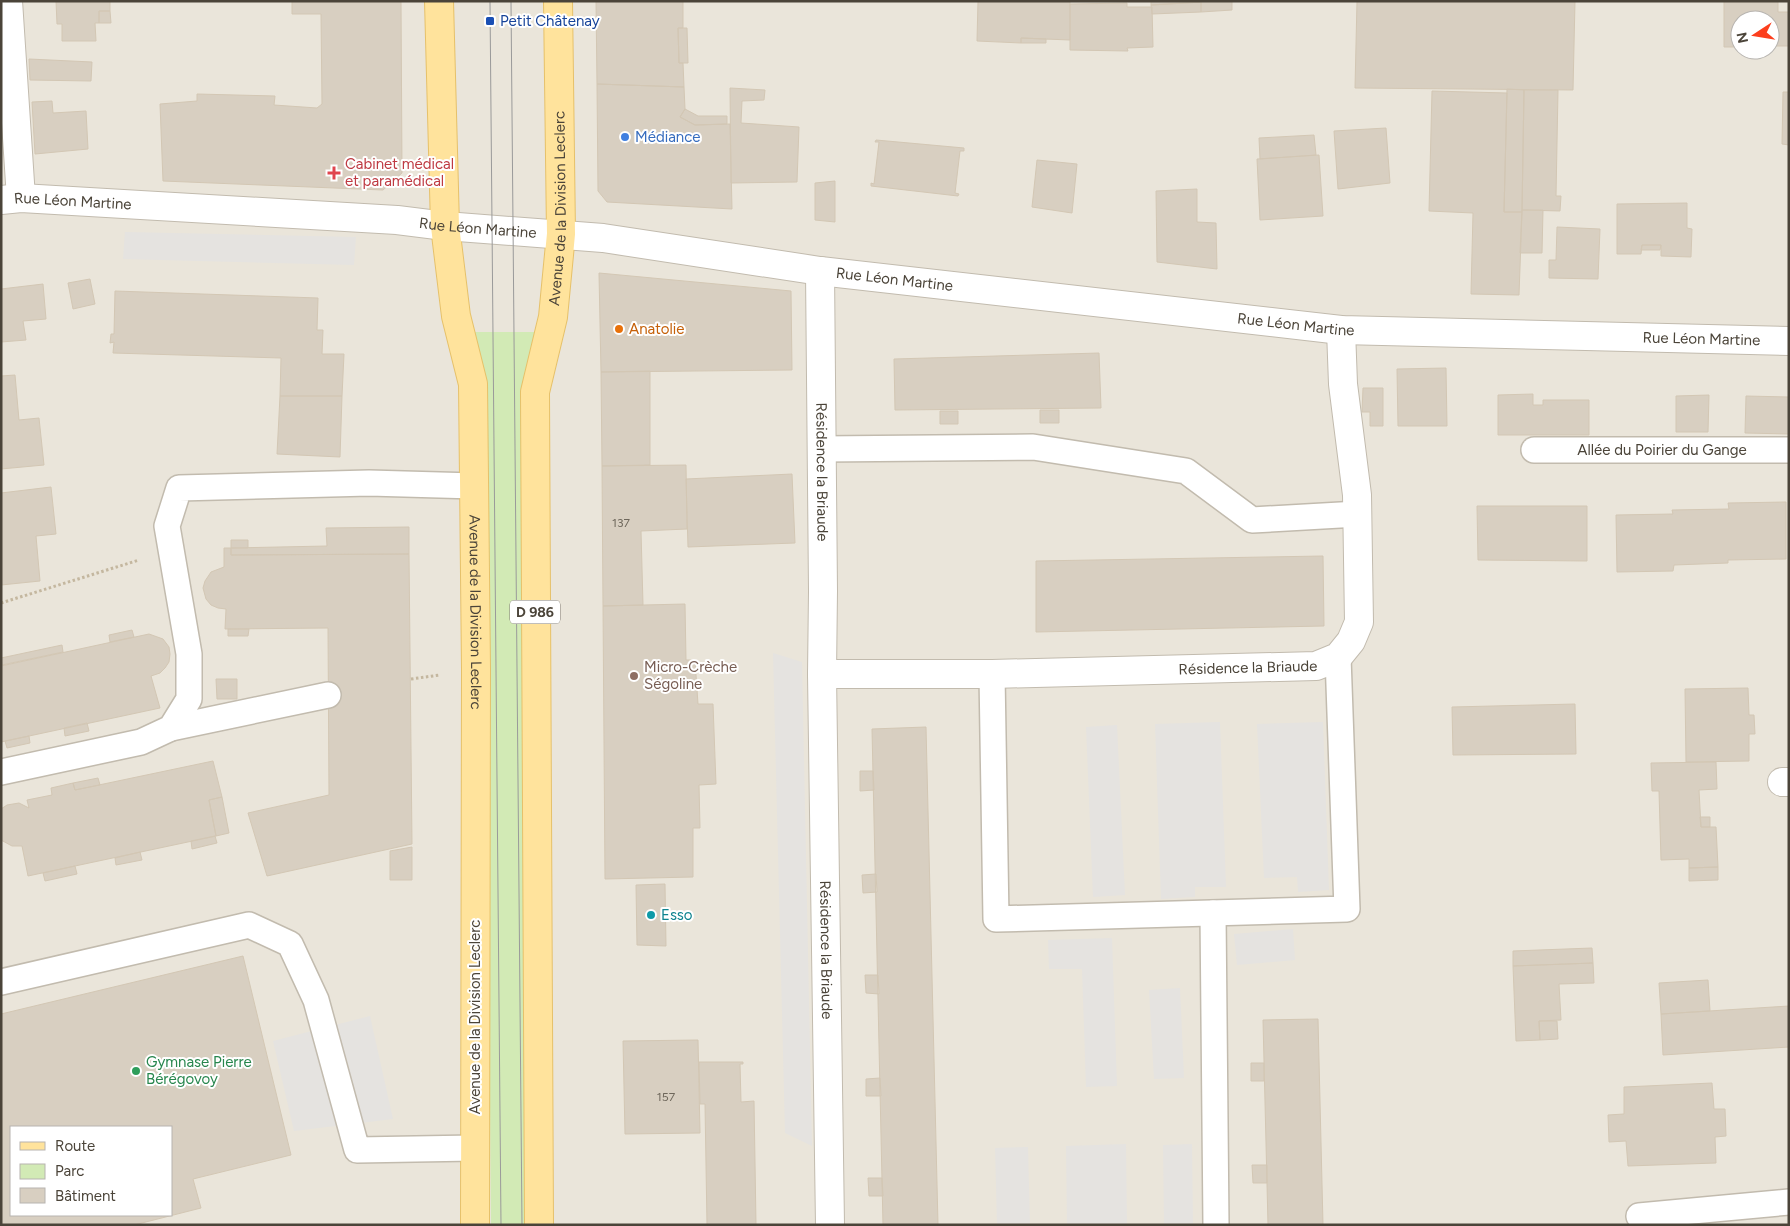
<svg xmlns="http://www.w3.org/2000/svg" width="1790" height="1226" viewBox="0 0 1790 1226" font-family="Figtree,sans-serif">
<rect width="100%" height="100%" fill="#f6f3ec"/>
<path fill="#eae5da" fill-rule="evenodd" d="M1 1H1789V1225H1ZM1740 20H1770V50H1740ZM11 1127H171V1215H11Z"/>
<path fill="#d2eab5" d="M470 332H536L532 1225H491L484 397Z"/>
<path fill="#e5e3e0" d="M125 232 356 237 354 265 123 259Z
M773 653 802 662 812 1146 785 1133Z
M1220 722 1226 887H1195V897L1161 899 1155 724Z
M1323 722 1329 890 1298 892 1297 877 1264 878 1257 724Z
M1117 725 1125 895 1093 897 1086 727Z
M1293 929 1295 960 1237 965 1234 934Z
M1112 938 1117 1086 1086 1087 1082 969H1049L1048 940Z
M1180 988 1184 1078 1154 1079 1149 990Z
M370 1016 393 1119 294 1131 273 1041Z
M1126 1144 1127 1225H1067L1066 1146Z
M1192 1144 1193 1225H1164L1163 1145Z
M1028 1147 1030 1225H997L995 1148Z"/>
<path fill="#d8cfc1" stroke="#d3c7b4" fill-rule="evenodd" d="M56 1H110V11H99V23H95L96 41H62V24H57Z
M292 1H401L402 173 383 190 163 181 160 104 197 101V94L275 96 274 105 317 108 322 104 321 14H292Z
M596 1H683V28H678L679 63H683L684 87 597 84Z
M978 1H1070V40L1021 38V43L977 41Z
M1151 1H1232V10L1201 12V2L1151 5Z
M1357 1H1575L1573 90 1355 88Z
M1724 1H1778V12H1789V46H1770V20H1740V47H1724Z
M1201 2V12L1152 14 1151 5Z
M1127 3V7H1152L1153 47 1127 48 1128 51 1070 50V4Z
M99 11H110L111 23H99Z
M678 28H687L688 63H679Z
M1021 38 1046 39V43H1021Z
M29 59 92 62 91 81 30 80Z
M597 84 684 87 685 109 680 117 695 125 730 124 732 209 607 202 598 191Z
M730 88 765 90 764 100 742 101 741 123 799 127 797 182 731 183Z
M1507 89 1524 90 1522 212H1504Z
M1524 90H1558L1556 196H1561L1560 211 1522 210Z
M1432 91 1507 93 1504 212H1522L1519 295 1471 294 1473 213 1429 211Z
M1783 92H1789V145L1782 144Z
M52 101 53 113 86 111 88 149 35 154 32 102Z
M685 109 698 116H727V124L695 125 680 117Z
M1386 128 1390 183 1338 189 1334 131Z
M1314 135 1316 155 1260 159 1259 138Z
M876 140 964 148V151H960L955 193 959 194 958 196 871 186V183L874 184 879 142H875Z
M1319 155 1323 216 1260 220 1257 159Z
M1037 160 1077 164 1072 213 1032 207Z
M835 181V222L815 220V183Z
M1197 189V222L1216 223 1217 269 1157 262 1156 191Z
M1687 203V228L1692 229 1691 257 1661 256V245H1642L1641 254H1617V204Z
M1522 210H1543L1542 253H1520Z
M1557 227 1600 229 1598 279 1549 278V260H1556Z
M1642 245H1661L1660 250H1641Z
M599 273 791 291 792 370 601 372Z
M90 279 95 304 73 309 68 283Z
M43 284 46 319 23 321 26 340 1 342V289Z
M115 291 318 298 317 330H323L322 354H344L342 396H280L281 358 113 353 114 342 110 343 111 334H114Z
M1099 353 1101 408 895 410 894 359Z
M1446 368 1447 426H1398L1397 369Z
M650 371V465L602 466 601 372Z
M15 375 19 420 39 418 44 465 1 469V376Z
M1363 388H1383V426H1370V412H1362Z
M1533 394V405H1543V400H1589V435H1498V395Z
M1709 395 1708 432H1676V396Z
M280 396H342L340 457 277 454Z
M1746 396 1789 397V434L1745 433Z
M1040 410H1059V423H1040Z
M940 411H958V424H940Z
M686 465 687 529 641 531 643 605 603 606 602 466Z
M792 474 795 543 688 547 686 479Z
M51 487 56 534 36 536 40 581 1 585V493Z
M1786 502V559L1728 560V563L1674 565 1673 571 1617 572 1616 515 1673 514 1672 510 1729 509 1728 503Z
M1477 506H1587V561L1478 560Z
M409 527V554L231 555V548L327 546 326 528Z
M231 540H248V548H231Z
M224 548H231V555L409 554 412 844 267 876 248 813 329 795 328 628 225 629 226 609 218 608 211 605 206 599 203 588 205 581 211 572 224 567Z
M1323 556 1324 626 1036 632V561Z
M685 604 686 660H695L698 704H713L716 784 699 785 700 828H693V877L605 879 603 606Z
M228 629H249L248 636H228Z
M132 630 134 637 110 642 109 635Z
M149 634 163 639 169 647 170 654 169 662 165 668 160 673 151 676 160 708 1 742V666Z
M62 645 63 652 2 665 1 658Z
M216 679H237V699H217Z
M1748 688 1749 715H1754L1755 734H1749V761L1686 762 1685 689Z
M1575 704 1576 754 1453 755 1452 707Z
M87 723 89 731 65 736 64 728Z
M926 727 938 1225H883L872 729Z
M29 736 30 743 7 748 5 741Z
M213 761 222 797 209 800 216 836 28 876 22 846H12L1 840V809L7 805 19 803 29 808 27 800 52 795 51 788 73 783 75 790Z
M1716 762 1717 789 1699 790 1701 827H1716L1718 867 1689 868V859L1661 860 1659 791H1652L1651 763Z
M860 771H873L874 790 860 791Z
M98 778 100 785 75 790 73 783Z
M222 797 229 833 216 836 209 800Z
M1700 817H1710V827H1701Z
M215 836 217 843 192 849 191 841Z
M412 847V880H390V851Z
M140 852 142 860 116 865 115 858Z
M75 866 77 874 45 881 43 873Z
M1718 867V880L1689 881V868Z
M876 874 877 892 863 893 862 875Z
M665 884 666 946 637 945 636 885Z
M1592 948 1593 963 1513 966V951Z
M243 956 291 1155 193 1179 201 1208 134 1225H1V1014ZM11 1127H171V1215H11Z
M1593 963 1594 983 1559 984 1561 1020 1539 1021 1540 1040 1516 1041 1513 966Z
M865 975H878L879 994 866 993Z
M1708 980 1710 1011 1661 1014 1659 983Z
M1789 1006V1047L1663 1055 1661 1014Z
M1318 1019 1323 1225H1268L1263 1020Z
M1539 1021H1557L1558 1039 1540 1040Z
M698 1040 700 1133 625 1134 623 1041Z
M699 1062H743V1064H740L741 1102 754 1101 756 1225H707L705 1104H700Z
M1251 1063H1264V1081H1251Z
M880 1078 881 1096H866V1079Z
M1712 1083 1714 1109H1725L1726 1136 1715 1137 1716 1163 1628 1166 1626 1141 1609 1142 1608 1115 1624 1114V1087Z
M1252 1165H1267V1183H1253Z
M868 1178H882L883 1196H869Z"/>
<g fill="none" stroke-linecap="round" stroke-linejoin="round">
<g stroke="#c2bbae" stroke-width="28">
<g id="service">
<path d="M821 449 1033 447 1186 471 1252 520 1358 514"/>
<path id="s1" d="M1534 450H1789"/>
<path d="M992 674 996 919 1347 909 1338 657"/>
<path d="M171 728 328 695"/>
<path d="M1 772 141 742 171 728 189 699V654L167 526 179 488 369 483 475 486"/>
<path d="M1213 913 1216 1225"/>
<path d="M1 982 249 925 290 944 316 1000 357 1150 474 1148"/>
<path d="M1639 1216 1789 1202"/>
</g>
</g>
<g stroke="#c2bbae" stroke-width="30">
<g id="minor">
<path d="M8 1 21 198"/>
<path id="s2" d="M1 200 21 198 397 220 445 226 603 238 820 271 1341 330 1789 341"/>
<path id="s3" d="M820 271 823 591 822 674 830 1225"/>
<path id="s4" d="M822 674H992L1316 666 1338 657 1351 641 1359 622 1357 495 1343 384 1341 330"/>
<path d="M1782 782H1789"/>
</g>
</g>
<g stroke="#e6c16a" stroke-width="30">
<g id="primary">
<path id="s5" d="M439 1 445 226 456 316 473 384 476 669 475 1225"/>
<path id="s6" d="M539 1225 535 392 553 317 561 234 558 1"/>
</g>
</g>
<path stroke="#c4b79f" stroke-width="3" stroke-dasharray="2.5 2.5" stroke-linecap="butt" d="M1 603 139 560
M411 679 440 675"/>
<use href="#service" stroke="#fff" stroke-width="25"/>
<use href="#minor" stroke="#fff" stroke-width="28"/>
<use href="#primary" stroke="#ffe39c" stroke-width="28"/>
<path stroke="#9a9a9a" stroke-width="1" d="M490 1 501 1225
M511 1 522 1225"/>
</g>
<rect fill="#1a4fb4" stroke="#fff" stroke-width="2" x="485" y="16" width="10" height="10" rx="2.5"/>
<circle fill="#3f7fe0" stroke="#fff" stroke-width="2" cx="625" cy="137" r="5"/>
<path fill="#e0444e" stroke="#fff" stroke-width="2" d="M331.5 165.5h5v5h5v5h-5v5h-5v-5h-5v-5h5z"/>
<circle fill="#e8710a" stroke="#fff" stroke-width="2" cx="619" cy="329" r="5"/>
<circle fill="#8d6e63" stroke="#fff" stroke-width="2" cx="634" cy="676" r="5"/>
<circle fill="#0f9aa8" stroke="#fff" stroke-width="2" cx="651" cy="915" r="5"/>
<circle fill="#2e9e5b" stroke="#fff" stroke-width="2" cx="136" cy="1071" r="5"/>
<g text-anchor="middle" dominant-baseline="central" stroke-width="4" stroke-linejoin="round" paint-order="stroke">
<g font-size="12" fill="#6e675b">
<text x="621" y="523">137</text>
<text x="666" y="1097">157</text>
</g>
<rect fill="#fff" stroke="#817c74" stroke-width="1" x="510" y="600.5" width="50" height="23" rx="4"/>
<g font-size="14" font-weight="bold" fill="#4b4439">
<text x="535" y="612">D 986</text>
</g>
<g font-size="15" fill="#164399" stroke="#fff" text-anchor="start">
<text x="500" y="21">Petit Châtenay</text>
</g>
<g font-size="15" fill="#366cbe" stroke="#fff" text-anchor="start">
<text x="635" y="137">Médiance</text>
</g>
<g font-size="15" fill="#be3a42" stroke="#fff" text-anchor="start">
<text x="345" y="164">Cabinet médical<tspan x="345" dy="17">et paramédical</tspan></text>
</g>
<g font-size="15" fill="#4b4439" stroke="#fff">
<text stroke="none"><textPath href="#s2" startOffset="72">Rue Léon Martine</textPath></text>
<text stroke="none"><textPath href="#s6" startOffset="1019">Avenue de la Division Leclerc</textPath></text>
<text stroke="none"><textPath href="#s2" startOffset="478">Rue Léon Martine</textPath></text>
<text stroke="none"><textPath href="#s2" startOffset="898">Rue Léon Martine</textPath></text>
<text stroke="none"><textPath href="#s2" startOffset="1302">Rue Léon Martine</textPath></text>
<text stroke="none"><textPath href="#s2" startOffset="1708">Rue Léon Martine</textPath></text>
<text stroke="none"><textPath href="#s1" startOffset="128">Allée du Poirier du Gange</textPath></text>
<text stroke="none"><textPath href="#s3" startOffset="201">Résidence la Briaude</textPath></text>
<text stroke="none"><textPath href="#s5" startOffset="614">Avenue de la Division Leclerc</textPath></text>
<text stroke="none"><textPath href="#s4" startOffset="426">Résidence la Briaude</textPath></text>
<text stroke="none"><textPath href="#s3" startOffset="679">Résidence la Briaude</textPath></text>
<text transform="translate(475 1017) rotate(-90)">Avenue de la Division Leclerc</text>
</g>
<g font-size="15" fill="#c56008" stroke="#fff" text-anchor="start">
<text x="629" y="329">Anatolie</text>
</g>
<g font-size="15" fill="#785e54" stroke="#fff" text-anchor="start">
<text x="644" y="667">Micro-Crèche<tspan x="644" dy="17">Ségoline</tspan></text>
</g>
<g font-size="15" fill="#0d838f" stroke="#fff" text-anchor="start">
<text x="661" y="915">Esso</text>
</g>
<g font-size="15" fill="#27864d" stroke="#fff" text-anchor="start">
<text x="146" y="1062">Gymnase Pierre<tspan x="146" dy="17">Bérégovoy</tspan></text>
</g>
</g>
<rect width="1790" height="1226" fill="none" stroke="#4b4439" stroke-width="5"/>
<rect x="10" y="1126" width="162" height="90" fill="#ffffff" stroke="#b7b4b0"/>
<rect x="20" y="1142" width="25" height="8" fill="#ffe39c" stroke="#b7b4b0"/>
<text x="55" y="1151" font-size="15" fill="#4b4439">Route</text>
<rect x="20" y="1164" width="25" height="15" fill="#d2eab5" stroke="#b7b4b0"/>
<text x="55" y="1176" font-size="15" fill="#4b4439">Parc</text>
<rect x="20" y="1188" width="25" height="15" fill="#d8cfc1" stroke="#b7b4b0"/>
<text x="55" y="1201" font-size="15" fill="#4b4439">Bâtiment</text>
<g transform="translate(1755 35) rotate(258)"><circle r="24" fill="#ffffff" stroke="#b7b4b0"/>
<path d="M0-4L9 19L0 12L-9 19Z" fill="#fc3f1d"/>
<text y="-8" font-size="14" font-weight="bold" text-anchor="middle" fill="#4b4439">N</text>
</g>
</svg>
